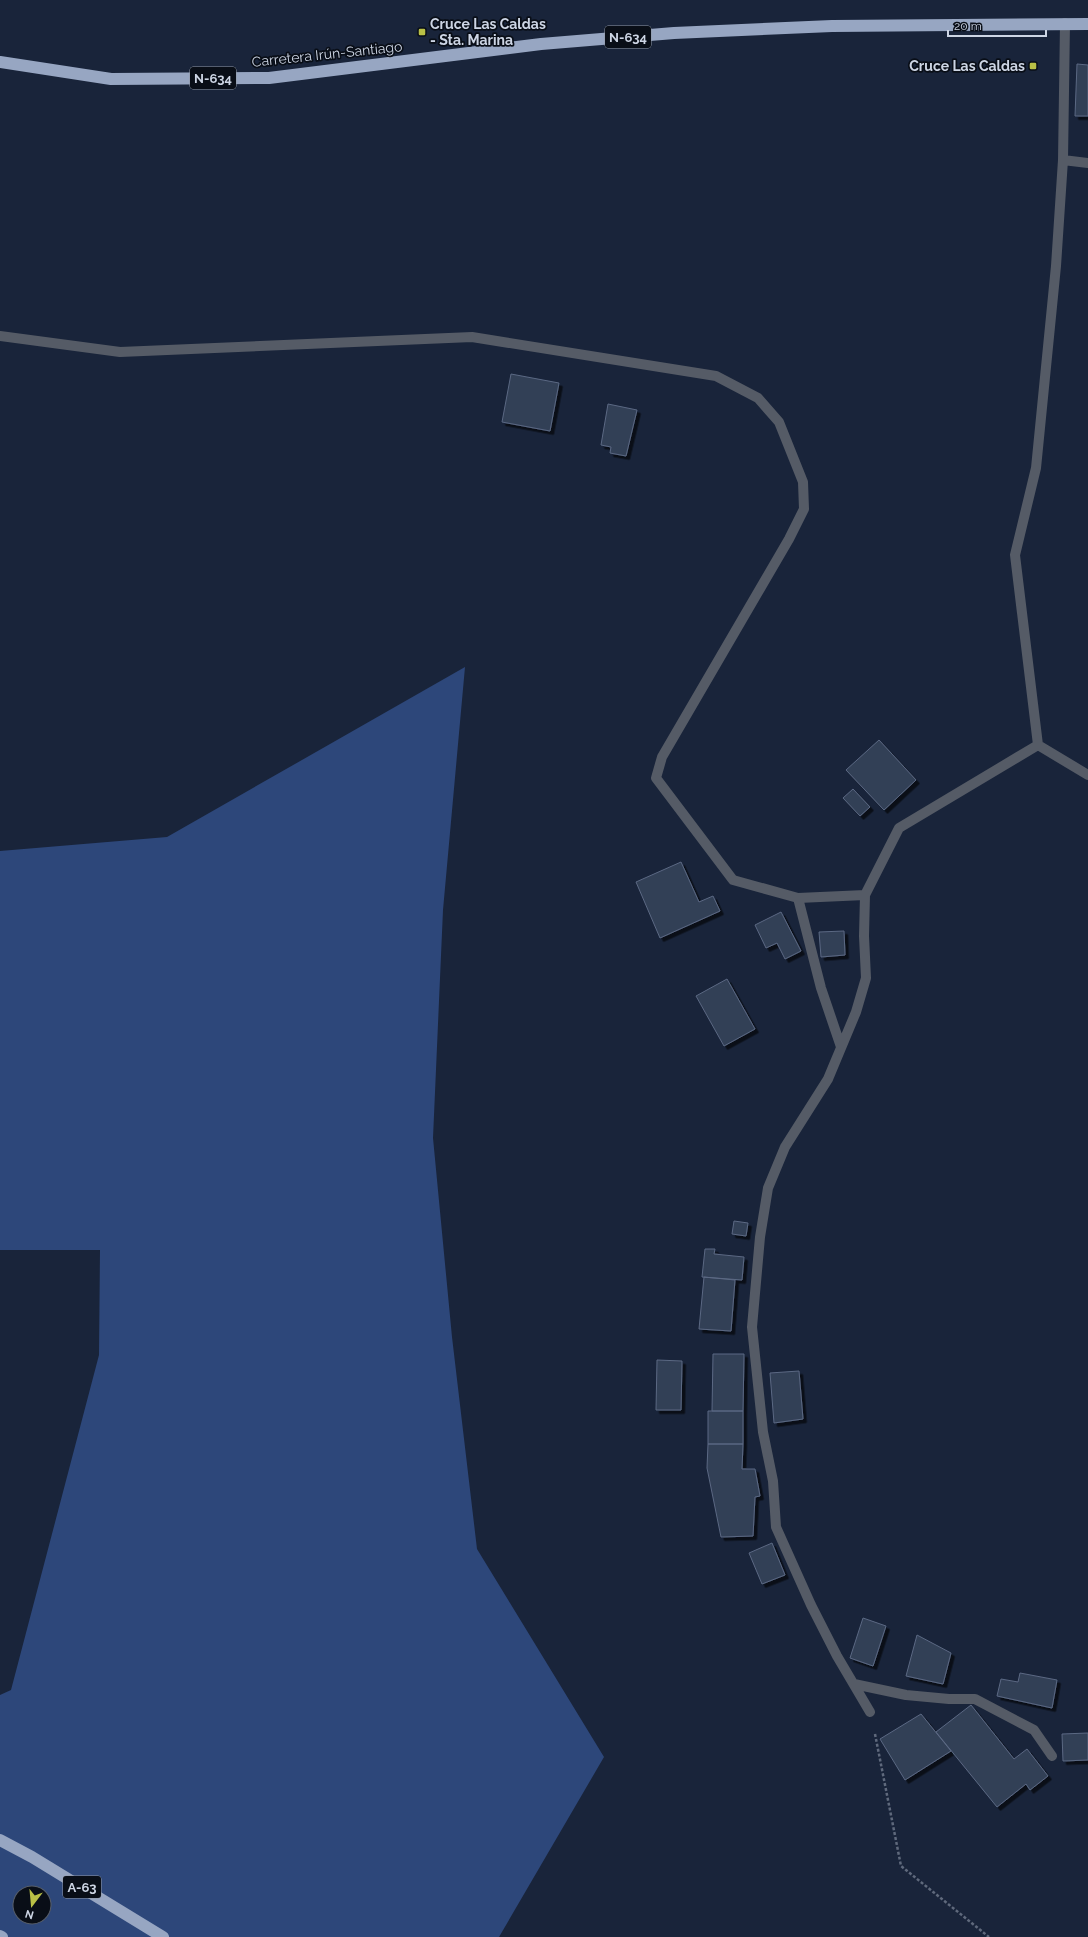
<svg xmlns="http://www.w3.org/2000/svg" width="1088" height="1937" viewBox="0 0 1088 1937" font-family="Raleway,sans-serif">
<defs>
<filter id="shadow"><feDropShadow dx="3.5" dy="3.5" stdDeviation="0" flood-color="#0009"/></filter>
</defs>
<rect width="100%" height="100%" fill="#19243a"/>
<path fill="#2d477a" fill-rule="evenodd" d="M465 667 443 910 433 1138 452 1337 477 1549 604 1757 499 1937H0V1695L11 1690 99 1355 100 1250H0V851L167 837ZM20 1893H44V1917H20Z"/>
<path fill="#333f57" stroke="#5b6983" filter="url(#shadow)" d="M1077 64 1088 65V116H1075Z
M511 374 559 383 550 431 502 422Z
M608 404 637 410 626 456 610 453 611 447 601 445Z
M879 740 916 780 884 810 846 770Z
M853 789 870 807 860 816 843 798Z
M681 862 699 902 713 896 720 911 660 938 636 882Z
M781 912 801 951 785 959 777 943 766 948 755 925Z
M844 931 845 955 821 957 819 932Z
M727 979 755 1029 724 1046 696 996Z
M734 1221 748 1223 746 1236 732 1234Z
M705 1249H715L714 1254 744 1257 742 1280 702 1277Z
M704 1277 735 1280 731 1331 699 1329Z
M713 1354H744L743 1411H712Z
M657 1360 682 1361 681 1410H656Z
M799 1371 803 1419 774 1423 770 1373Z
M708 1411H743V1444H708Z
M708 1444H743L742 1469H755L760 1496 755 1497 753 1536 721 1537 707 1468Z
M772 1543 785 1575 762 1584 749 1553Z
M863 1618 886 1626 873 1666 850 1658Z
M917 1635 951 1653 943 1684 906 1676Z
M1020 1673 1057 1680 1052 1708 997 1696 1001 1679 1018 1682Z
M971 1705 1014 1759 1027 1749 1048 1776 1030 1790 1026 1784 997 1807 936 1732Z
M921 1714 951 1751 905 1780 880 1739Z
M1088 1733V1760L1063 1761 1062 1734Z"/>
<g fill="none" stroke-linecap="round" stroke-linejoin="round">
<path stroke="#5f697c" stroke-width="2.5" stroke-dasharray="3 2" stroke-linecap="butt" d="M875 1734 901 1866 989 1937"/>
<path stroke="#555b66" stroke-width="10" d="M1063 160 1088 163
M0 336 120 352 472 337 716 376 758 398 779 422 803 482 804 509 789 539 662 757 656 778 733 880 798 898 865 895 899 828 1038 745 1015 555 1036 468 1056 266 1063 160 1065 23
M1038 745 1088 775
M865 895 864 936 866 978 856 1012 828 1079 785 1147 768 1188 760 1237 752 1327 763 1432 773 1481 776 1527 811 1605 837 1656 870 1712
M798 898 821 988 841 1047
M854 1684 906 1695 949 1699H975L1034 1730 1052 1756"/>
<path stroke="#97a6c2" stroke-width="12" d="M0 62 111 79 269 78 541 44 674 33 832 26 1088 24
M0 1840 32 1857 163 1937
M0 1936 2 1937"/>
</g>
<g fill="#b9c046" stroke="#090e17" stroke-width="1.5">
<rect x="418" y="28" width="8" height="8" rx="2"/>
<rect x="1029" y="62" width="8" height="8" rx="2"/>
</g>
<g text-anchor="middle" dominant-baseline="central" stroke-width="3.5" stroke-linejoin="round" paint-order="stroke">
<g fill="#090e17" stroke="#9299a6" stroke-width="1">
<rect x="605" y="26" width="46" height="22" rx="3"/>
<rect x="190" y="67" width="46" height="22" rx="3"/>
<rect x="63" y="1876" width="38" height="22" rx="3"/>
</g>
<g font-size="13" font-weight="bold" fill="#cdd5e4">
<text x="628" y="37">N-634</text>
<text x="213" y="78">N-634</text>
<text x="82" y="1887">A-63</text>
</g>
<g font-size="14" font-weight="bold" fill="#cdd5e4" stroke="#090e17" text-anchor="start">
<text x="430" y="24">Cruce Las Caldas<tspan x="430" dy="16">- Sta. Marina</tspan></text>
<text x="1025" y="66" text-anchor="end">Cruce Las Caldas</text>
</g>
<g font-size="14" fill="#cdd5e4" stroke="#090e17">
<text transform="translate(327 54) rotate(-6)">Carretera Irún-Santiago</text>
</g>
</g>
<g transform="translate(32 1905) rotate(196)"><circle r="19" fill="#090e17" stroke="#575e69"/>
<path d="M0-3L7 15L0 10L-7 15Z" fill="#b9c046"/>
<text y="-6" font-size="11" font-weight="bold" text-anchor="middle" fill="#cdd5e4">N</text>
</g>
<path d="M948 30v6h98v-6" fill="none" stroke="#cdd5e4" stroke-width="2"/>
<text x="954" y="30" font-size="12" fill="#cdd5e4" stroke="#090e17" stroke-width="3" paint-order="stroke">20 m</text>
</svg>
